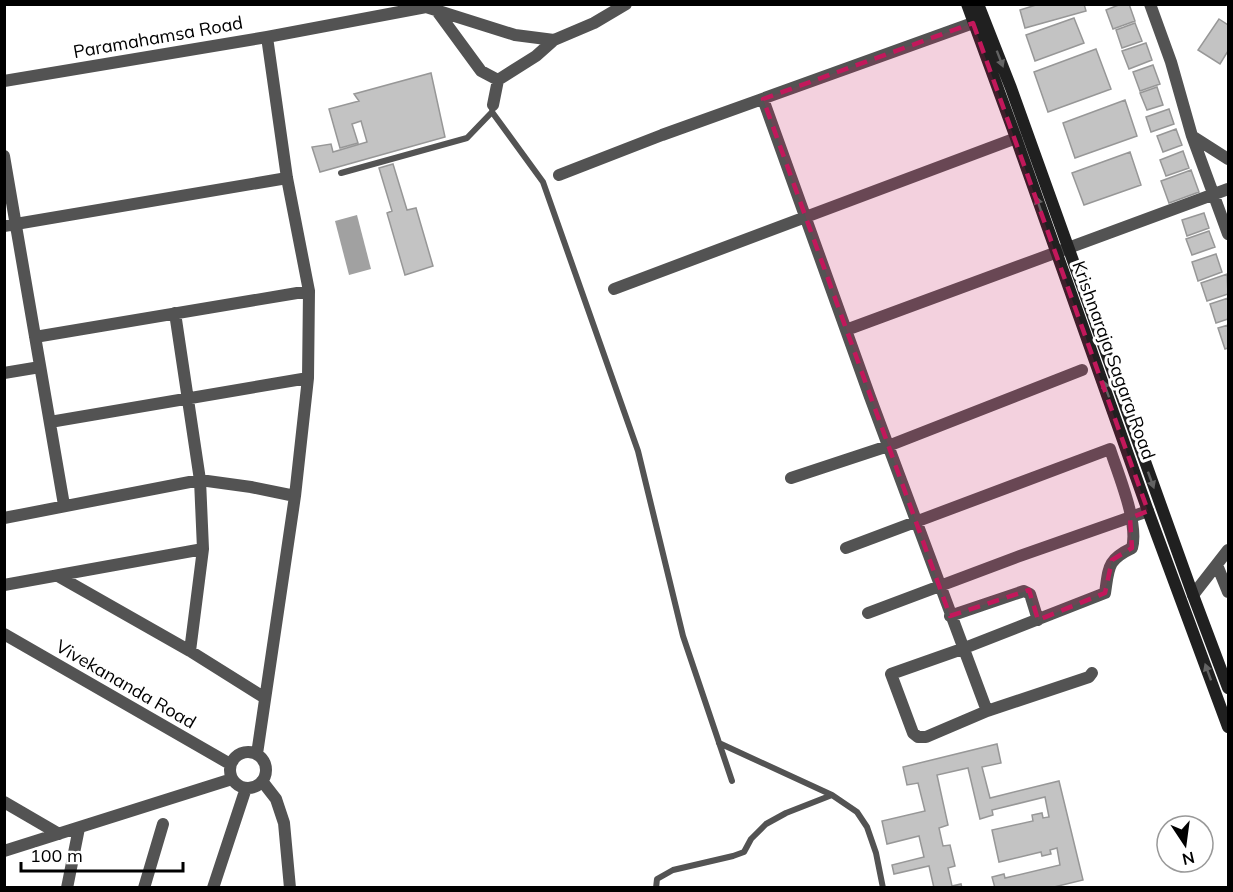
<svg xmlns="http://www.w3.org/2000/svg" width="1233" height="892" viewBox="0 0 1233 892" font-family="Mulish,sans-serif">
<rect width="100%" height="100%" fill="#fff"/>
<path fill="#a1a1a1" d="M357 215 371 269 349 275 335 221Z"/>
<path fill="#c3c3c3" stroke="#979797" stroke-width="1.5" d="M1039 4H1084L1086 11 1025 28 1020 10Z
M1121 4H1129L1135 21 1113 29 1106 10Z
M1074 18 1084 43 1035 61 1026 35Z
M1219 19 1228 25V51L1220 64 1198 50Z
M1135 23 1142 41 1122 48 1116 30Z
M1146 43 1152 60 1129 69 1122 51Z
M1096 49 1111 89 1048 112 1034 72Z
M1153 65 1160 84 1140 91 1133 72Z
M431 73 445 137 320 172 312 147 331 144 333 152 367 142 361 121 352 124 358 143 340 148 329 109 359 101 354 94Z
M1157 87 1163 105 1147 110 1140 93Z
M1125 100 1137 136 1075 158 1063 123Z
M1169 109 1174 124 1151 132 1146 117Z
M1176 129 1182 145 1163 152 1157 136Z
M1183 151 1189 168 1166 176 1160 160Z
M1130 152 1141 185 1084 205 1072 173Z
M393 164 407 210 416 208 433 266 405 275 387 213 392 211 379 168Z
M1191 170 1199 192 1169 203 1161 181Z
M1204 213 1209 228 1187 236 1182 220Z
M1209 231 1215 247 1192 255 1186 239Z
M1216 254 1222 272 1198 281 1192 262Z
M1227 274 1228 294 1207 301 1201 283Z
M1228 298V319L1216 323 1210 304Z
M1228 325V348L1225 349 1218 328Z
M997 744 1001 763 982 767 990 798 1059 781 1083 880 1050 888H995L992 877 1004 874 1005 878 1060 865 1057 848 1050 850 1051 854 1042 856 1041 852 999 862 992 830 1033 821 1032 815 1042 813 1043 818 1049 817 1045 797 992 810 993 815 980 819 968 768 937 775 948 825 939 828 943 846 950 845 955 866 948 868 952 886 961 884 962 888H934L929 866 894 874 892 865 924 857 919 836 887 844 882 821 925 811 918 783 907 785 903 767Z"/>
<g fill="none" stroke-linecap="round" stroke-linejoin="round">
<path stroke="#535353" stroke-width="6" d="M493 105 492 112 543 182 638 451 683 636 732 781
M341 173 467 138 492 112
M719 743 832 795 857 812 867 827 876 853 883 888
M656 888 657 879 673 870 733 856 744 852 751 839 766 824 786 813 832 795"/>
<path stroke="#535353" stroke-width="12" d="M1150 4 1171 62 1192 136 1228 234
M437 11 481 71 498 80 536 56 554 40
M4 81 267 37 426 7 515 35 554 40 594 23 626 4
M763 99 870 397 987 711
M493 105 498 80
M1192 136 1228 159
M4 156 64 505
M559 175 662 135 973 23
M4 226 287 178
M614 289 1016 138
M175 313 200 480 203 549 190 651
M846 330 1228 189
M35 337 309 291
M4 373 40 367
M50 422 308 378
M791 478 888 446 1082 370
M4 518 200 480 251 487 295 496
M846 548 1110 449C1118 474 1139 523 1132 548 1107 560 1109 567 1105 593L962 649 891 674 913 733 918 737H926L987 711 1089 677 1092 673
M1217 565 1228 592
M58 576 190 651 265 698
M4 585 203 549
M1193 595 1228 550
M868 613 1017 557 1148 511
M950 616 1024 591 1030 594 1038 620
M4 634 230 764
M230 770a18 18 0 1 1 36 0a18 18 0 1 1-36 0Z
M257 754 295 496 308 378 309 291 287 178 267 37
M262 781 276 799 284 823 290 888
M4 802 59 834
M4 851 232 779
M67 888 79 828
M144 888 163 824
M213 888 246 788"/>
<path stroke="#202020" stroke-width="12" d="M967 4 1016 138 1148 511 1228 727
M978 4 1011 88 1193 595 1228 688"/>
</g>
<defs><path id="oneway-solid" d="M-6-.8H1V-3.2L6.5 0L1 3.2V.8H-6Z" transform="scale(1.5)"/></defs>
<g fill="#636363">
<use href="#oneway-solid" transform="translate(1000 59) rotate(69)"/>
<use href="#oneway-solid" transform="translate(1039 205) rotate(-109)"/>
<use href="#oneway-solid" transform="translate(1106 389) rotate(-110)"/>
<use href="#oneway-solid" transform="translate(1151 480) rotate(70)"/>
<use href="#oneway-solid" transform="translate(1208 672) rotate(-110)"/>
</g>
<path fill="#c2185b" fill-opacity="0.2" stroke="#c2185b" stroke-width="4.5" stroke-dasharray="12 8" stroke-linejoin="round" d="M973 23 1148 511 1130 518 1132 548 1112 560 1105 593 1038 620 1029 590 950 616 763 99Z"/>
<g text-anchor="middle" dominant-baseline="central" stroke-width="6" stroke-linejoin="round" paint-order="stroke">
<g font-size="18" fill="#000" stroke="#fff">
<text transform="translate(158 37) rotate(-10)">Paramahamsa Road</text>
<text transform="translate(1114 360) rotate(70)">Krishnaraja Sagara Road</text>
<text transform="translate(126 684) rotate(30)">Vivekananda Road</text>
</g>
</g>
<rect width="1233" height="892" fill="none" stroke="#000000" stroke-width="12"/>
<g transform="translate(1185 844) rotate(167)"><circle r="28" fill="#ffffff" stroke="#999999" stroke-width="1.5"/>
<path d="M0-4.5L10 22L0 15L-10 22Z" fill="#000000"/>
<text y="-9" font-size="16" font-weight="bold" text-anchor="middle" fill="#000000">N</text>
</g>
<path d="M21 862v9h162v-9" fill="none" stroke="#000000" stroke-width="3"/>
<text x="30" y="862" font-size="18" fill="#000000" stroke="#ffffff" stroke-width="4.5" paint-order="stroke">100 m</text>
</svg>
